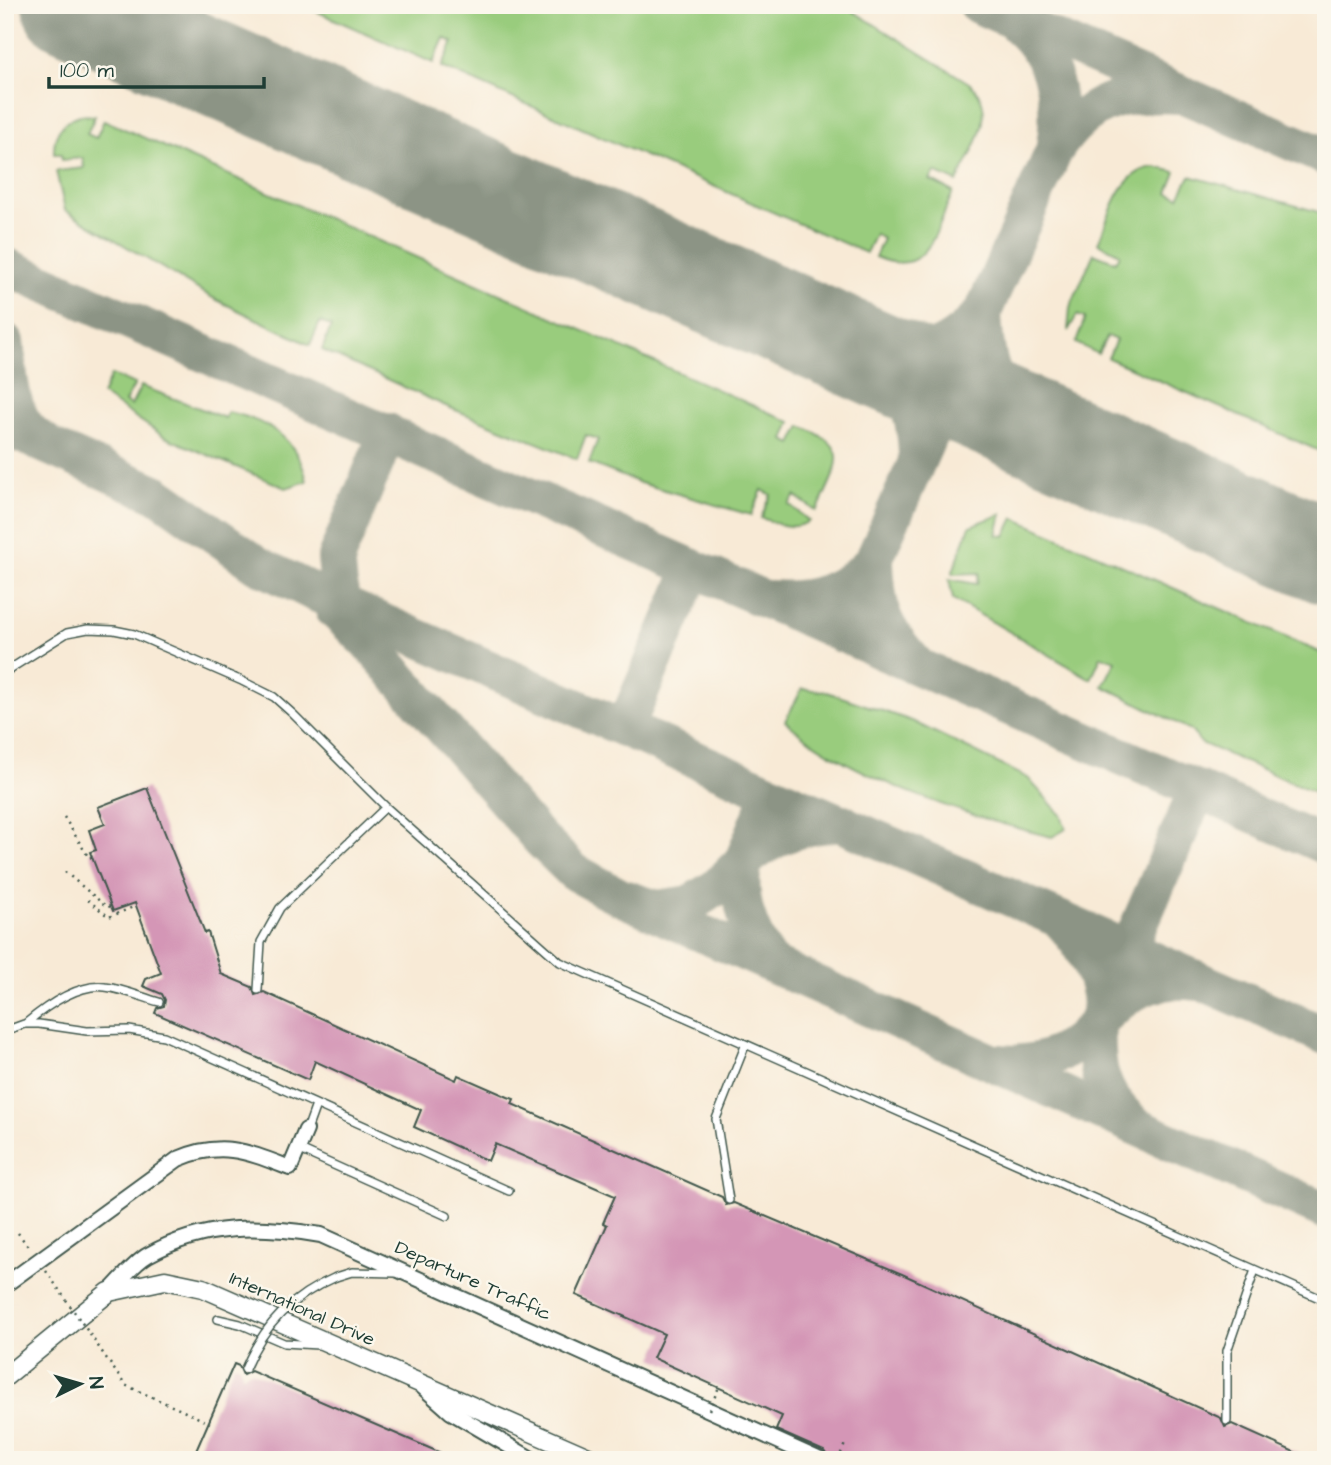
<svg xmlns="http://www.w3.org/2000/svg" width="1331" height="1465" viewBox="0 0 1331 1465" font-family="'Architects Daughter',sans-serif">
<rect width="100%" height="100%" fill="#fbf7ec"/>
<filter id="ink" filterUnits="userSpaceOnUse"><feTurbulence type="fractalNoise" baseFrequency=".0143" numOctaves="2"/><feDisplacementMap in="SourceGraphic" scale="14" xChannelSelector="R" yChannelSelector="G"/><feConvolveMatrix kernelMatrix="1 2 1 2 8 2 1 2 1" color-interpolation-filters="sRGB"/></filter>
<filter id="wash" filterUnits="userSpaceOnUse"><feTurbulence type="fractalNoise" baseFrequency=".00686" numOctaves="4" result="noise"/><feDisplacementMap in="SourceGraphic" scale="28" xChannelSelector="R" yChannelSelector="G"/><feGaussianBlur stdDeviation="1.57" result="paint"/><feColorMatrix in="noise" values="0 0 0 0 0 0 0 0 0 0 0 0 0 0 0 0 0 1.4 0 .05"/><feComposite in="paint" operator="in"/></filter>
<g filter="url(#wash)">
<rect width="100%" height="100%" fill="#f8ead6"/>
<path fill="#99cc7d" stroke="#5c8458" stroke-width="2" d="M302 5H843L969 83C1002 110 971 152 957 182L935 172 930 180 953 192C935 231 929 280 875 257L883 239 875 234 866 253 442 67 453 42 444 38 433 63Z
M80 115 95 116 87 134 96 138 104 120 791 422 784 440 792 444 801 426C853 448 839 461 820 505L816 511 795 496 789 504 809 521C793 532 777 523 761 518L771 495 762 490 751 515 640 483 589 463 598 439 586 435 577 459 448 407 322 350 331 326 320 322 310 345 213 298 65 210 56 171 84 168 83 158 62 160 61 154H54C53 134 61 121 80 115Z
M1155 167 1176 172 1168 193 1179 197 1190 176 1326 214V454L1108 358 1116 340 1107 336 1098 354 1076 343 1085 318 1077 315 1068 331 1070 307 1094 253 1116 262 1120 254 1098 243C1110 216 1119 170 1155 167Z
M111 375 135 384 125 402 131 406 141 386 225 418 228 412C269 421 297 438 307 481L286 488 165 437 102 395Z
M1002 514 997 535 1005 536 1014 518 1326 655V797L1201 743 1191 730 1103 686 1116 661 1101 656 1091 679 953 599 949 579 977 584 979 573 952 574 970 526Z
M802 689 824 691 912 721 1028 778 1061 815 1066 829 1052 837C969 817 849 778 785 721Z"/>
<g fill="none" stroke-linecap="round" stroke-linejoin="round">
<path stroke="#8c9485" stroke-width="38" d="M978 5 1326 157
M1018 26C1056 59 1063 103 1054 151
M5 266 1326 846
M983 313C985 365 993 391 1032 426
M5 342C10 377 8 425 45 442
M866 354C914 358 944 355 977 318
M866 354C904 387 917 409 917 460
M5 427 157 494 258 565 311 591 1326 1036
M875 562C877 613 882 627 916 664
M770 599C813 602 843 592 873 561
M334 610 367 641 540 839 574 872 620 897 657 909 690 904 717 887 743 861 771 792
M350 620 340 596 336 558 388 432
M841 634 1054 151C1088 99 1123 91 1182 95
M625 728 693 569
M620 897 1326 1211
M770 964C748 931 737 900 743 861 776 836 800 824 843 823
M1097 1022 1198 789
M998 1063C1032 1066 1061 1059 1086 1034 1089 1030 1095 1026 1097 1022 1111 990 1081 942 1060 920
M1132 1122C1098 1091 1095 1067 1097 1022 1129 991 1152 976 1198 982"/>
<path stroke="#8c9485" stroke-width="96" d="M70 5 1326 556"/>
</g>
<g id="blocks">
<path fill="#d496b6" d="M147 788 205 933 208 932 221 974 252 987 255 995 264 992 456 1080 458 1075 508 1097 514 1099 512 1104 722 1197 726 1205 734 1203 902 1274 1221 1418 1225 1427 1232 1424 1312 1460H830L824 1451 776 1430 782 1416 653 1358 664 1334 576 1295 607 1225 603 1223 615 1196 495 1144 488 1161 414 1127 421 1110 315 1061 308 1080 155 1013 157 1008 164 1006 165 1000 162 994 143 986 146 979 161 973 135 903 113 911 90 852 96 850 89 830 105 824 98 807Z
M234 1364 239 1366 243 1375 251 1371 457 1460H192Z"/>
</g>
</g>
<g filter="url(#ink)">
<use href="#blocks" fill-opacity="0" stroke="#40574c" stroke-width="2"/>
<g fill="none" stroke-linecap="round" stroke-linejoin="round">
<g stroke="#40574c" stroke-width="10">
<path id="service" d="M1322 5 1326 7
M5 672 67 633 88 629 114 630 134 634 242 681 274 697 293 714 386 807 560 962 1326 1301
M258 990 261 942 280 908 386 807
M25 1024C44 1008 77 983 105 987 123 989 141 997 159 1002
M5 1031 24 1024H39L87 1031 129 1030 164 1036 509 1191
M307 1130 316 1105
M298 1149 447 1216
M729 1200 716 1119 745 1046
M336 1277 352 1272 395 1273
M218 1319 240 1324 284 1343 318 1345
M1227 1421V1351L1255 1270"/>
</g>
<g stroke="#40574c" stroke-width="18">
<path id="minor" d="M5 1285 178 1159C222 1140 248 1152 290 1168L306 1130
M109 1292C121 1280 134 1263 148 1255 205 1223 260 1225 321 1235L820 1460
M424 1388 451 1412 533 1460"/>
</g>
<g stroke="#40574c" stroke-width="21">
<path id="tertiary" d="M5 1377 109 1292 165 1280 203 1288 595 1460"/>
</g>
<path stroke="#40574c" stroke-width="2.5" stroke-dasharray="2 5" stroke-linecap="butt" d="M64 817 89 858 92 857
M65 872 107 907 111 906
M88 900 109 917 136 906
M18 1233 30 1249
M46 1271 62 1294"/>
<use href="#service" stroke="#fff" stroke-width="7"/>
<use href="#minor" stroke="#fff" stroke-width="14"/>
<use href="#tertiary" stroke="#fff" stroke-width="18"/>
<g stroke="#40574c" stroke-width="10" stroke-linecap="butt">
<path id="service-bridge" d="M245 1369C264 1324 292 1296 336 1277"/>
</g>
<path stroke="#40574c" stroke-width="2.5" stroke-dasharray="2 5" stroke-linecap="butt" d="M62 1294 125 1385 210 1423
M709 1410 719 1387
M838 1460 845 1444"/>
<use href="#service-bridge" stroke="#fff" stroke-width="7"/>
</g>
</g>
<g text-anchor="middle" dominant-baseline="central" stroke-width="5" stroke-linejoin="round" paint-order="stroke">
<g font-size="19" fill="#1f3d34" stroke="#fbf7ec">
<text transform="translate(473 1281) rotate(24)">Departure Traffic</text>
<text transform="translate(302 1309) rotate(24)">International Drive</text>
</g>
</g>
<rect width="1331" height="1465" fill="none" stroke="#fbf7ec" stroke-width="28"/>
<g transform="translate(80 1384) rotate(85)" stroke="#fbf7ec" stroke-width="5" paint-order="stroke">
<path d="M0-5L12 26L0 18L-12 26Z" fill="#1f3d34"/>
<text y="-10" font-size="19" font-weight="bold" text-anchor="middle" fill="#1f3d34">N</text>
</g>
<path d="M49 77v10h215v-10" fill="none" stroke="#1f3d34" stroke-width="3.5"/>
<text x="60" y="77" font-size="21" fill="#1f3d34" stroke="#fbf7ec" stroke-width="5" paint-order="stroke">100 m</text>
</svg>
